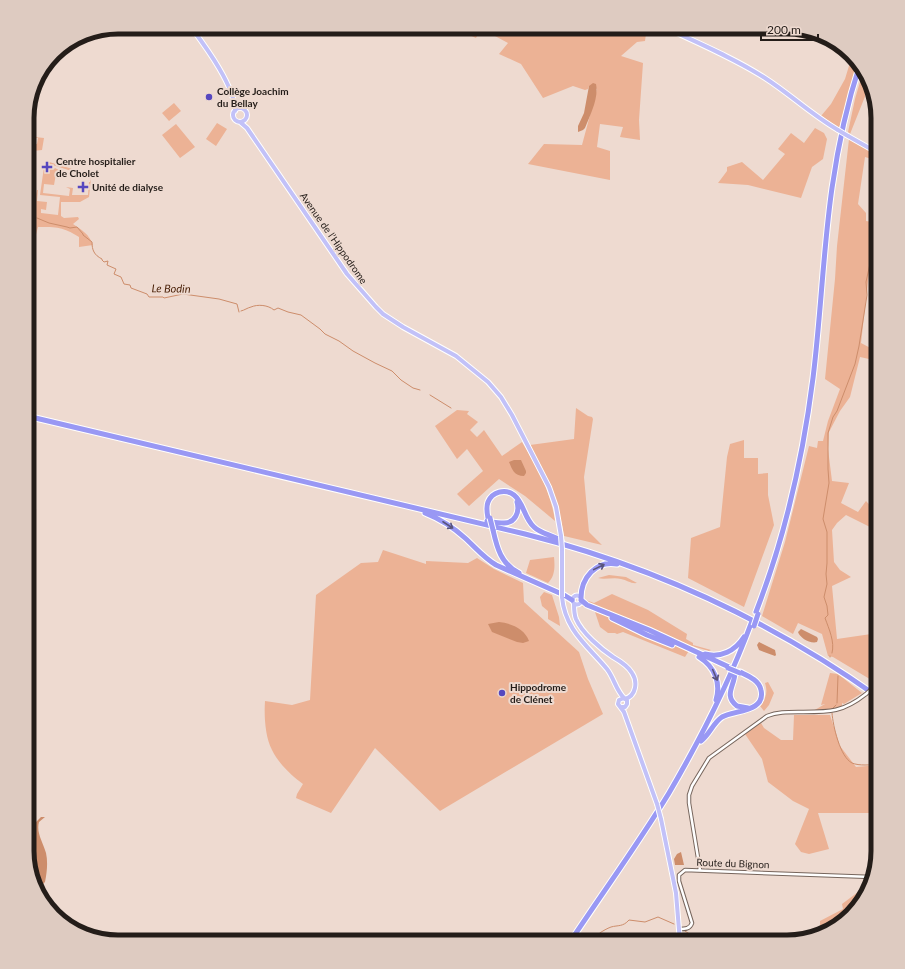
<svg xmlns="http://www.w3.org/2000/svg" width="905" height="969" viewBox="0 0 905 969" font-family="Lato,sans-serif">
<rect width="100%" height="100%" fill="#eedad0"/>
<path fill="#ecb295" d="M462 27H486L484 31 479 32 476 38 458 30Z
M499 27H647L645 41 637 42 621 56 643 63 639 120 640 140 620 137 623 127 600 124 597 147 610 151V180L528 164 544 144 582 145 597 89 589 86 588 89 585 90 573 86 543 98 521 64 499 54 508 43 495 36Z
M852 56 858 61 839 128 821 116 831 104 845 79Z
M860 82H866L868 89 850 134 848 132 855 99Z
M174 103 181 111 169 121 162 113Z
M217 123 227 129 216 146 206 139Z
M176 124 195 147 180 158 162 135Z
M815 128 824 133 827 139 823 159 812 167 801 198 748 185 718 183 727 171V167L742 162 763 180 785 154 778 149 791 133 804 143Z
M30 132 35 137 44 138 42 150 33 151V149H29V142H32V144H37L38 138H29Z
M849 139 878 155V161L865 157 858 204 866 213V221L872 222 878 204V273H869L861 343 878 352V361L860 357 850 397 840 411 829 432 828 449 832 481 849 483 841 503 858 512 866 501 878 514V525L874 529 846 515 837 523 832 530 834 562 840 570 851 577 832 586 837 639 878 633V684L833 657 828 656 822 634 798 623 793 634 762 616 785 542 809 446 817 448 818 441H823L828 421 840 389 825 379 835 279 837 246Z
M46 161 89 174 91 179 89 197 80 202H61V216L64 218 78 217 79 219 73 224C82 230 89 234 93 245L79 247V237C63 227 57 227 38 227L34 242 27 240 28 193 36 194 37 190H38L37 201 47 202 46 210 41 209V213L58 215 60 197 40 195 44 167 54 169 55 168 59 170 56 174 54 185 44 184 43 193 69 196 70 189 66 187 73 188 72 195H88L89 182H90L91 179 78 175V173L46 163Z
M576 408 588 416 592 417 593 419 584 477 589 532 602 545 564 536C559 502 546 475 530 445L574 439Z
M457 410 469 411 467 414 478 422 470 430 477 437 484 430 502 456 522 442C537 467 551 492 555 521L525 496 499 479 469 506 457 494 483 471 467 449 457 459 435 426Z
M744 440V458H758V474L768 473V495L774 525 744 607 688 578 691 538 720 527 727 457 730 444Z
M383 550 426 564V561L468 563 477 558 494 569 523 583 524 602 579 652 588 679 603 714 440 811 375 748 331 813 296 798 297 794 303 784C292 776 278 763 272 750 265 737 264 715 265 701L292 705 310 700 316 595 361 563 378 562Z
M554 557C555 567 555 576 548 583L526 573 530 560Z
M609 575 626 577 637 583C631 584 627 580 621 579 614 577 604 580 598 578Z
M544 592 552 595 559 617 560 626 548 619V611L542 606 540 597Z
M612 594 648 610 687 634 686 639 693 643V645L711 650 709 651 692 646 685 657 623 632 617 634 615 633H608L600 627 595 612 582 606 583 599 594 603Z
M830 673 838 674 862 693 844 704 842 703V708L830 710 813 711 825 704 821 705Z
M768 682 774 693 769 705 764 711 760 706C766 698 768 693 765 683Z
M794 715H830L840 746 856 767 878 765V813H818L829 849 809 854 801 852 795 844 809 809 793 801 768 782 762 759 745 734 761 723 764 728 781 740H793Z
M869 888V891L843 923 820 931V921L843 909 842 904 862 889Z"/>
<path fill="#cd8d6b" d="M593 83 596 84C599 98 590 115 585 128L583 130 578 132V126L584 113 589 86Z
M514 460H521L526 471V473L524 476C514 476 512 469 509 462Z
M499 622C511 623 525 629 529 641L523 643 517 642 492 632 488 624Z
M801 629 817 637 818 639 817 642C810 644 800 638 798 632Z
M759 642 775 650 776 655 775 656 759 650 757 645Z
M41 817H45L39 822C36 833 43 842 46 853 48 862 47 872 45 882L43 884H38L27 852V836L33 837 36 822Z
M681 852 684 865H675L674 859 677 854Z"/>
<g fill="none" stroke-linecap="round" stroke-linejoin="round">
<path stroke="#cd8d6b" stroke-width="1" d="M878 206 874 219 878 225
M27 217 32 216 35 217
M37 218 49 223 67 227 70 228 77 227 83 234V235L92 242C92 250 94 255 102 259V260L104 262 108 261 107 265 116 269 114 274 121 277 124 284 130 285 131 288 147 294 149 297H163L164 298 183 294 219 299 237 304 239 312
M241 311C245 310 247 308 251 307 258 304 268 305 274 310L278 308 288 312 301 315 320 329 325 334 339 341 353 351 375 363 392 371 401 380 413 388 420 390
M430 395 451 408
M832 653C835 642 829 629 825 618L828 615 827 606 824 597 827 584 826 574 827 563V532L823 519 829 483 828 469V433L833 417 837 411 855 364 859 346 867 295 866 282 871 259 878 237
M830 657V656
M837 703 838 676
M832 709 836 705
M832 713C833 726 840 757 852 763 859 766 871 765 878 764
M685 931 691 935 696 942
M590 942C595 936 603 930 611 927 618 925 623 927 629 920L645 922 658 917 674 924"/>
<g stroke="#76655c" stroke-width="4.5">
<path id="minor" d="M700 870 689 803V795L692 786 709 758 767 716C777 712 787 712 798 712 829 712 842 713 866 694
M679 929C685 929 690 929 692 923L679 881V875L685 870 872 877"/>
</g>
<g stroke="#fff" stroke-width="6">
<path id="major" d="M191 27C205 46 235 86 235 111
M664 27C698 43 734 58 765 78 790 94 812 115 838 130
M233 115a7 7 0 1 1 14 0a7 7 0 1 1-14 0Z
M240 122 247 128 347 274 376 307 383 314 403 327 456 356 488 382 501 397 512 415 549 487 556 507 561 536
M848 136 878 153
M562 590V549
M572.5 600a4.5 4.5 0 1 1 9 0a4.5 4.5 0 1 1-9 0Z
M562 597C565 630 587 645 607 669 614 678 616 690 624 698
M574 604C574 609 574 614 576 619 582 633 601 649 613 657 620 661 628 666 632 673 638 682 636 696 625 699
M622 707H625L627 704V700L624 698 619 700 618 704 624 712 657 804
M661 819 676 893 680 942"/>
</g>
<g stroke="#fff" stroke-width="7">
<path id="highway" d="M27 416 525 534C652 566 771 621 878 697
M425 513C440 519 453 527 465 538 475 547 484 558 496 565L564 595 572 600
M488 518C487 513 486 507 488 502 492 492 505 488 514 495 524 503 524 518 534 527 541 534 553 535 561 541
M487 521C493 522 498 523 504 523 515 523 520 512 517 502
M493 530C497 548 501 564 519 573
M581 598C581 578 596 560 617 564
M581 600 587 605 649 630 729 667
M756 612C785 537 803 457 813 378 821 314 823 251 832 188 838 146 847 104 860 64
M612 618 647 635 672 645
M705 654C721 658 735 651 744 637
M699 657C715 667 721 683 716 700
M735 672C735 686 723 695 737 706L748 708
M701 741C710 734 713 723 722 717 735 710 766 712 761 690 759 680 748 676 740 672
M570 942C603 892 638 844 669 793 701 738 730 681 752 621"/>
</g>
<use href="#minor" stroke="#fff" stroke-width="2.5"/>
<use href="#major" stroke="#c2c1f8" stroke-width="4"/>
<use href="#highway" stroke="#9998f4" stroke-width="5"/>
<g stroke="#76655c" stroke-width="4.5" stroke-linecap="butt">
<path id="minor-bridge" d="M866 694 875 686"/>
</g>
<g stroke="#fff" stroke-width="6" stroke-linecap="butt">
<path id="major-bridge" d="M838 130 848 136
M561 536 562 549
M562 590V597
M657 804 661 819"/>
</g>
<g stroke="#fff" stroke-width="7" stroke-linecap="butt">
<path id="highway-bridge" d="M490 518 493 530
M754 626 758 614
M728 668 740 673"/>
</g>
<use href="#minor-bridge" stroke="#fff" stroke-width="2.5"/>
<use href="#major-bridge" stroke="#c2c1f8" stroke-width="4"/>
<use href="#highway-bridge" stroke="#9998f4" stroke-width="5"/>
</g>
<defs><path id="oneway-shaft" d="M-6 0H5M1.5-3L5.5 0L1.5 3" fill="none" stroke-width="1.6" stroke-linecap="round" stroke-linejoin="round"/></defs>
<g stroke="#59547c">
<use href="#oneway-shaft" transform="translate(448 525) rotate(33)"/>
<use href="#oneway-shaft" transform="translate(599 567) rotate(-26)"/>
<use href="#oneway-shaft" transform="translate(715 675) rotate(67)"/>
</g>
<g fill="#5647bf" stroke="#eedad0" stroke-width="1.5">
<circle cx="209" cy="97" r="4"/>
<path d="M45 161h4v4h4v4h-4v4h-4v-4h-4v-4h4z"/>
<path d="M81 181h4v4h4v4h-4v4h-4v-4h-4v-4h4z"/>
<circle cx="502" cy="693" r="4"/>
</g>
<g text-anchor="middle" dominant-baseline="central" stroke-width="4" stroke-linejoin="round" paint-order="stroke">
<g font-size="10" font-weight="bold" fill="#241d19" stroke="#eedad0" text-anchor="start">
<text x="217" y="91">Collège Joachim<tspan x="217" dy="12">du Bellay</tspan></text>
<text x="56" y="161">Centre hospitalier<tspan x="56" dy="12">de Cholet</tspan></text>
<text x="92" y="187">Unité de dialyse</text>
<text x="510" y="687">Hippodrome<tspan x="510" dy="12">de Clénet</tspan></text>
</g>
<g font-size="10" fill="#241d19" stroke="#eedad0">
<text transform="translate(334 238) rotate(55)">Avenue de l’Hippodrome</text>
<text transform="translate(733 863) rotate(2)">Route du Bignon</text>
</g>
<g font-size="11" font-style="italic" fill="#471d04" stroke="#eedad0">
<text transform="translate(171 288) rotate(1)">Le Bodin</text>
</g>
</g>
<path d="M0 0H905V969H0ZM118 34H787A84 84 0 0 1 871 118V851A84 84 0 0 1 787 935H118A84 84 0 0 1 34 851V118A84 84 0 0 1 118 34Z" fill="#decbc1" fill-rule="evenodd"/>
<path fill="none" stroke="#241d19" stroke-width="5" d="M118 34H787A84 84 0 0 1 871 118V851A84 84 0 0 1 787 935H118A84 84 0 0 1 34 851V118A84 84 0 0 1 118 34Z"/>
<path d="M761 34v6h57v-6" fill="none" stroke="#241d19" stroke-width="2"/>
<text x="767" y="34" font-size="12" fill="#241d19" stroke="#eedad0" stroke-width="3" paint-order="stroke">200 m</text>
</svg>
